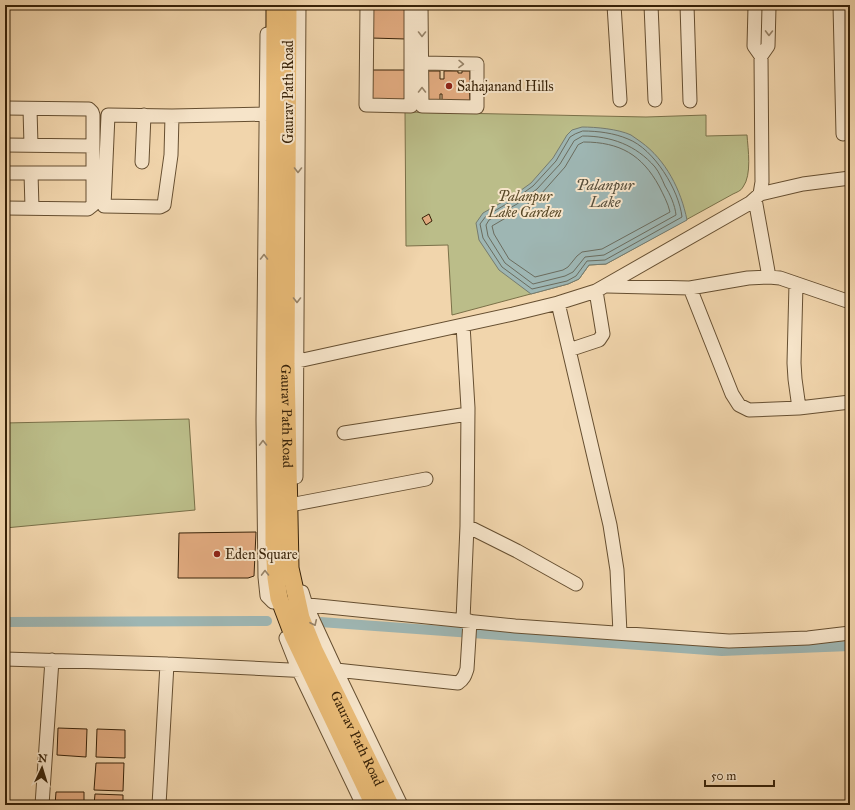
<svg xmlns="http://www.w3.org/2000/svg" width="855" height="810" viewBox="0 0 855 810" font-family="'IM FELL Great Primer',serif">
<rect width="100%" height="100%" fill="#f1d5ac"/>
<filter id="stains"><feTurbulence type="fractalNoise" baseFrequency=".005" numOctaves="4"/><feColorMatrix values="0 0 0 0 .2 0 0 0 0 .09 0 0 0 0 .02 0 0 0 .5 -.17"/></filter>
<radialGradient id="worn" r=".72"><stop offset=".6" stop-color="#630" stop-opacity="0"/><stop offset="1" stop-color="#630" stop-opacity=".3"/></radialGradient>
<path fill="#bbbd89" stroke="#7a7048" d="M405 112 646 117 706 115V136L747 135C748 149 752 175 743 187 741 191 737 192 733 194L606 264 589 265 579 279 568 284 452 315 448 245 406 246Z
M189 419 195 510 5 528V423Z"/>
<path fill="#9eb6b3" stroke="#757b6f" d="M582 127C596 127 618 129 631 135 634 137 638 140 641 142 666 160 681 190 687 220L606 264 589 265 579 279 568 284 531 294 499 270 479 240 476 223 483 213 513 196 531 183 553 158 567 135 572 130Z"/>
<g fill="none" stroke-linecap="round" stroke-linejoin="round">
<path stroke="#6b6c5e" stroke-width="1" d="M583 131C598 131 614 133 628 139 654 149 679 190 682 217L605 260 587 261 576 276 567 281 532 289 502 267 483 238 480 224 486 216 515 199 533 186 556 161 570 137 575 134Z
M583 136C611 136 636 145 655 167 659 172 662 179 665 186 670 194 675 205 676 215L604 255 585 257 573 272 565 276 533 284 505 263 488 236 486 225 489 220 517 204 537 189 560 164 574 141Z
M584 142C620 142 642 155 659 186 663 194 668 203 670 212L602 249 582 252 577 256 568 267 563 270 535 277 509 259 494 234 492 226 521 209 541 194 565 167 578 145Z"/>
<path stroke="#9eb6b3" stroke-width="10" d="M5 622 267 621
M320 622 722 651 850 646"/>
</g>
<path fill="#e2ab80" stroke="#382208" d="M371 7 407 8 406 39 371 38Z
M371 70H408L407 100H371Z
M427 71H440V79H444V71H458V73H462V71H470V82H469L470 102 442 101V94H440V102L427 101 428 81 427 82Z
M429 214 432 221 426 225 422 218Z
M256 532 254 576 248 578H178L179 533Z
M58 728 87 729 86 757 57 755Z
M97 729 125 730V758L96 757Z
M96 763H124L123 791 94 790Z
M56 792H84V805H55Z
M95 794 123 795V805H94Z"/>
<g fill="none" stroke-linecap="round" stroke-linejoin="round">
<g stroke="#664f31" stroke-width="15">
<path id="minor" d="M367 5 366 105 411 106V5
M421 5 422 106 477 107V64L422 63
M614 5 620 100
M651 5 655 100
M687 5 690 101
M840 5 843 134
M755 7 754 46 761 56 762 182 760 194
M267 34 263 420 265 577 267 596 273 602H280
M761 56 768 46 769 7
M5 108 89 109 92 112 93 115V205L88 209 5 208
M30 109 31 145
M172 116 171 155 164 205 160 207 104 206 108 115 172 116 273 114
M5 145 93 146
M142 162 144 115
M5 173H93
M31 173 32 208
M755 199 769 277
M796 284 794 363 795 379 799 408
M607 286 690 288 748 278 769 277 780 278 850 302
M690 288 732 394 739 405 749 410 799 408 850 402
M558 303 610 525 617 570 620 633
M463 325 468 408 467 526 463 620
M569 350 599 340 603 334 596 291
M289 363 513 314 558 303 596 291 750 203 760 194 803 184 850 178
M344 433 468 414
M296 477 299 5
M290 505 426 479
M467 526 517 551 576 584
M302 592 306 605 336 670 401 805
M299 604 515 626 729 641 808 638 850 633
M286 638 299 671 363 805
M5 659 167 664 310 671
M336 670 458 683C464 679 465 675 467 669L470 621
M42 805 52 660
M159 805 167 664"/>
</g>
<g stroke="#382208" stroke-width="19">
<g id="major">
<path d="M275 5 274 378V542L276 578 279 598 293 635 374 805"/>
<path id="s1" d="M288 5 286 364 290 568 301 618 314 650 390 805"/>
</g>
</g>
<use href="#minor" stroke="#f6e4c9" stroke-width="13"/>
<use href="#major" stroke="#e8ba76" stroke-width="17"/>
</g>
<defs><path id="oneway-chevron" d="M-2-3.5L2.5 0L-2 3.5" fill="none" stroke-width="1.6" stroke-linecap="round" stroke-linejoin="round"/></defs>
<g stroke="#978368">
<use href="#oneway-chevron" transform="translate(769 33) rotate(91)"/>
<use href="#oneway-chevron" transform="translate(422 34) rotate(90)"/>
<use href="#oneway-chevron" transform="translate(461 64) rotate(1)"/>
<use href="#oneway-chevron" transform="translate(422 90) rotate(-90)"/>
<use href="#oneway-chevron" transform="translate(298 170) rotate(90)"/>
<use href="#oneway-chevron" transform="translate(264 257) rotate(-90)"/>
<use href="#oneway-chevron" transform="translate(297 300) rotate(90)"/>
<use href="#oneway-chevron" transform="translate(263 443) rotate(-91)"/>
<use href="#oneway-chevron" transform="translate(265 573) rotate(-91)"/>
<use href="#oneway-chevron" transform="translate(314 623) rotate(65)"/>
</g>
<g fill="#8f2418" stroke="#f6e4c9" stroke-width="1.5">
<circle cx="449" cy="86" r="4"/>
<circle cx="217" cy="554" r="4"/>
</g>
<g text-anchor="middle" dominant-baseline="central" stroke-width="4" stroke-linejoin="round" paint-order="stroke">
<g font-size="14" fill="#382208" stroke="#f6e4c9" text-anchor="start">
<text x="457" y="86">Sahajanand Hills</text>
<text x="225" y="554">Eden Square</text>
</g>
<g font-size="14" fill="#382208" stroke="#f6e4c9">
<text transform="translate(288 92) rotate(-90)">Gaurav Path Road</text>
<text stroke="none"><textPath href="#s1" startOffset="411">Gaurav Path Road</textPath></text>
<text stroke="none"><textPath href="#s1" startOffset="747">Gaurav Path Road</textPath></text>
</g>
<g font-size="14" font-style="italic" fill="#594928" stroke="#f6e4c9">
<text x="525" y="196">Palanpur<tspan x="525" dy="16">Lake Garden</tspan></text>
</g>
<g font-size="15" font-style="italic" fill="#574e3b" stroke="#f6e4c9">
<text x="605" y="185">Palanpur<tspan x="605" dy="17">Lake</tspan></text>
</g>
</g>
<rect width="855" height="810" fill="none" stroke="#f1d5ac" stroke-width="20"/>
<rect x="6" y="6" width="843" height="798" fill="none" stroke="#382208" stroke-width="2"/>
<rect x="10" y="10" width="835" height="790" fill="none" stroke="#382208"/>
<g transform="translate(42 768) rotate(4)" stroke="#f6e4c9" stroke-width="3" paint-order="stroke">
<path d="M0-3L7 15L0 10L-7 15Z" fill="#382208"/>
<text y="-6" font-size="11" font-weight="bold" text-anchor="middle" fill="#382208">N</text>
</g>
<path d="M705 780v6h69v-6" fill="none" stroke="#382208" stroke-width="2"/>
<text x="711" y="780" font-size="12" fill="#382208" stroke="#f6e4c9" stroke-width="3" paint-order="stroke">50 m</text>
<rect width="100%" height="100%" filter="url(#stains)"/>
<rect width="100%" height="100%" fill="url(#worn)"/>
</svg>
